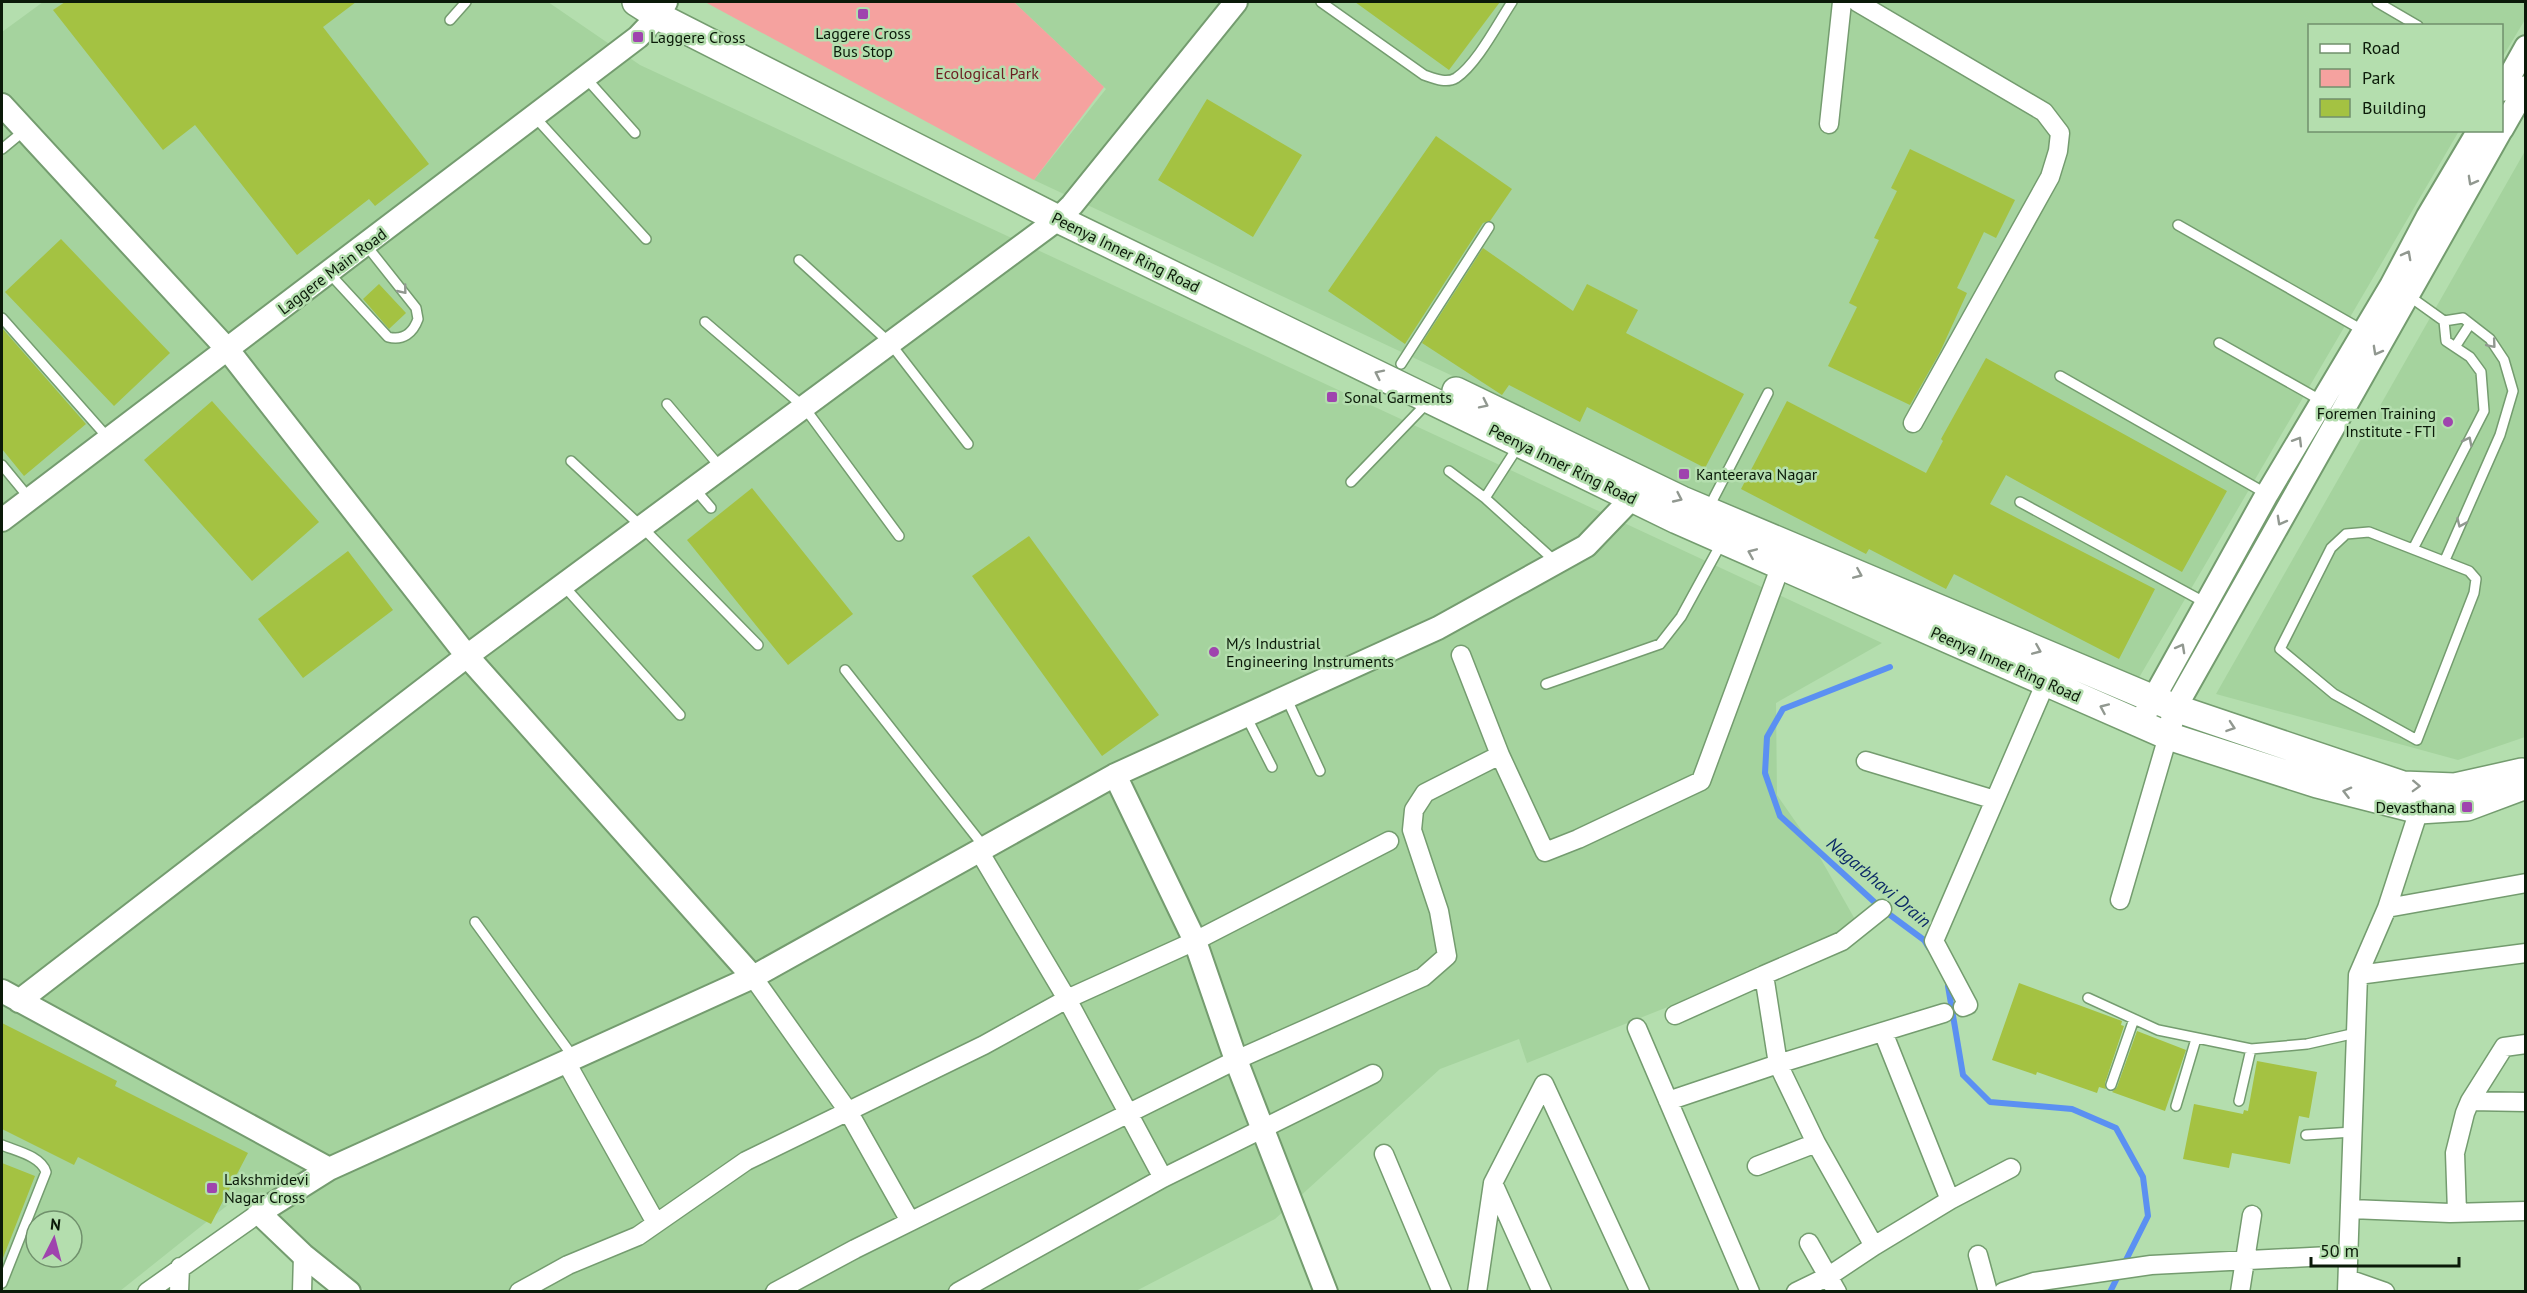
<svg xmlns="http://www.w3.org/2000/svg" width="2527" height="1293" viewBox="0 0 2527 1293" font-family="'PT Sans',sans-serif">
<rect width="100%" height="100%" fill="#b4deae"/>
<path fill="#a5d39e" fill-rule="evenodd" d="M43 2H548L640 65 1882 643 1776 703 1777 795 1818 854 1861 930 1527 1063 1519 1039 1440 1069 1275 1219 1136 1291H365L244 1192 120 1291 2 1292V32ZM36 1221H72V1257H36Z
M1014 2H2525L2526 18 2502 58V26H2310V130L2459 131 2130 693 1034 180 1106 89Z
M2525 151V737L2458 760 2216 694Z"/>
<path fill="#f5a29f" d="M705 2H1014L1104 87 1034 180Z"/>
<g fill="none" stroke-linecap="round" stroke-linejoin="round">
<path stroke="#5b90f2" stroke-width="6" d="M1890 667 1783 709 1767 737 1765 773 1780 816 1882 909 1924 940 1929 948
M1948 986 1963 1075 1990 1102 2072 1109 2116 1128 2143 1177 2148 1216 2110 1292"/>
</g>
<path fill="#a4c242" d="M65 2H356L323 27 429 164 375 206 369 199 297 255 195 125 163 150 53 10Z
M1355 2H1500L1449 70Z
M1207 99 1302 155 1253 237 1158 180Z
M1436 136 1512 189 1490 221 1483 223 1405 344 1328 291Z
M1910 149 2015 200 1996 238 1984 232 1957 288 1967 293 1940 352 1910 405 1828 366 1857 307 1849 303 1879 240 1874 238 1897 191 1891 188Z
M61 239 170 353 114 406 5 292Z
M1483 248 1573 311 1587 284 1638 310 1626 333 1744 394 1705 468 1587 407 1580 422 1509 385 1502 395 1422 343Z
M379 284 406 313 389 329 363 299Z
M2 328 86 424 24 476 2 449Z
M1986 358 2227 491 2182 572 2006 475 1990 504 2155 589 2119 659 1954 574 1946 589 1869 549 1866 554 1741 489 1787 401 1926 473 1943 441 1941 439Z
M212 401 319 522 252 581 144 460Z
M752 488 853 614 788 665 687 540Z
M1029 536 1159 715 1102 756 972 576Z
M348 551 393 610 303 678 258 619Z
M2019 983 2122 1021 2121 1025 2124 1026 2105 1083 2106 1089 2099 1087 2097 1093 2037 1072 2036 1075 1992 1060Z
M2 1023 117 1081 115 1086 248 1153 211 1224 78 1157 74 1165 2 1129Z
M2137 1031 2186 1050 2165 1111 2112 1092 2117 1087Z
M2257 1061 2317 1072 2309 1118 2299 1116 2290 1164 2232 1153 2229 1168 2183 1159 2194 1104 2243 1114 2244 1110 2248 1111Z
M2 1163 35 1176 3 1258H2Z"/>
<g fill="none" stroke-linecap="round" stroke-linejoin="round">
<g stroke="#749c6f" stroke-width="12">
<path id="service" d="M1321 2 1424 75C1433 78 1446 84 1456 78 1477 64 1498 23 1512 2
M2377 2 2418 26
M450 20 466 2
M585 77 635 133
M534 116 646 239
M2 149 25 130
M2178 225 2364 331
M799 260 890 343 968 444
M329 273 388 337C403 341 413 333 418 319L416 308 366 245
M2409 296 2444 321 2463 318 2490 339 2504 360 2513 391 2500 435 2445 560
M2 318 109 439
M705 322 804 407 899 536
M2219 343 2322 401
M2455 347 2470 324
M1401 364 1489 227
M2060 376 2267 494
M667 404 721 468
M1519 445 1485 498 1556 562
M571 461 642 527 758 645
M2 465 30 499
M1449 471 1485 498
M1351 482 1429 401
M694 488 711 508
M2020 502 2206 603
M1708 509 1768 393
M2369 532 2469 571 2476 579 2474 593 2417 740 2334 694 2280 649 2331 548 2346 534Z
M2413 549 2484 411 2481 372 2470 357 2446 341 2444 321
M563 585 680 715
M845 670 985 848
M1546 684 1660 644 1681 617 1722 542
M1286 697 1320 771
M1246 716 1272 767
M475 922 574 1058
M2088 998 2158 1030 2251 1049 2307 1044 2356 1033
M2111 1085 2134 1019
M2239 1101 2251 1049
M2176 1106 2196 1039
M2306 1135 2353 1132
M2 1145C16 1151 41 1156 46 1172L2 1283"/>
</g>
<g stroke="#749c6f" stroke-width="21">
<path id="minor" d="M1857 2 2044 112 2060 133 2058 151 2050 177 1913 423
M1829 124 1842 2
M1461 655 1500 755 1545 852 1578 839 1701 781 1781 565
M1866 761 1995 800
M979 851 1067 999 1163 1178
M2120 900 2168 736
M2387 908 2526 883
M2358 975 2526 953
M753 977 848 1111 910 1221
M1963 1007 1968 1005 1934 941 2046 682
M1675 1015 1764 975
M1637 1028 1750 1292
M566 1062 656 1223
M1668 1101 1778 1064 1944 1013
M2470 1101 2526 1102
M1384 1154 1442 1292
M1757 1166 1816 1143
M1493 1183 1542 1292
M1950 1200 2011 1168
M2351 1209 2450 1213 2526 1211
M2457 1212 2455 1153 2465 1113 2470 1101 2504 1047 2526 1044
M1809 1243 1837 1292
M1874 1246 1950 1200 1883 1032
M1978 1255 1988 1292
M2348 1279 2385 1292
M147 1292 259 1213
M179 1292 180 1267
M302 1292 303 1255
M519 1292 568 1265 638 1236 746 1161 984 1045 1067 999 1195 941 1389 841
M775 1292 855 1249 1236 1060 1423 977 1447 956 1439 911 1412 830 1414 810 1425 793 1500 755
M958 1292 1163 1178 1373 1074
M1477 1292 1493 1183 1544 1084 1640 1292
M1796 1292 1829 1276 1874 1246 1816 1143 1778 1064 1764 975 1842 941 1882 909
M2003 1292 2034 1282 2151 1265 2349 1255
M2240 1292 2252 1215
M2347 1292 2358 975 2387 908 2419 810"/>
</g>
<g stroke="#749c6f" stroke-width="26">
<path id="tertiary" d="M2502 90 2526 47
M2 105 228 350 467 656 753 977
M2502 129 2526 87
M2 520 638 37 658 16 666 2
M2140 723 2267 494 2391 286 2428 216 2479 130
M2168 736 2175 708 2501 130
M1115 775 1195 941 1236 1060 1326 1292
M2 991 329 1169
M19 1001 467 656 1058 219 1072 205 1236 2
M349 1292 303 1255 259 1213 329 1169 753 977 1115 775 1438 628 1586 546 1632 498 1640 485"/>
</g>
<g stroke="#749c6f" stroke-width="30">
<path id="secondary" d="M636 2 658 16 1058 219 1677 520 2168 736 2317 784 2419 810 2467 807 2526 785
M1456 391 1682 500 2175 708 2403 785 2455 787 2522 772"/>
</g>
<use href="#service" stroke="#fff" stroke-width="9"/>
<use href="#minor" stroke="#fff" stroke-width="18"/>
<use href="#tertiary" stroke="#fff" stroke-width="22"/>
<use href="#secondary" stroke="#fff" stroke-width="27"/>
</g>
<defs><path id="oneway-chevron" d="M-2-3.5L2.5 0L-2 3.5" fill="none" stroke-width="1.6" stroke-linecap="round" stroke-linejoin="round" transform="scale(1.5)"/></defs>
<g stroke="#919890">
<use href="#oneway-chevron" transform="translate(2472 181) rotate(119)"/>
<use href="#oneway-chevron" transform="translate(2407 255) rotate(-62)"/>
<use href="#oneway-chevron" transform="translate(403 290) rotate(51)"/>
<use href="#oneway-chevron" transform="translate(2492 344) rotate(50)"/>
<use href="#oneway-chevron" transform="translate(2377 351) rotate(119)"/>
<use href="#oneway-chevron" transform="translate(1379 374) rotate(-154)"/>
<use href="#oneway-chevron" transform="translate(1484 404) rotate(26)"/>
<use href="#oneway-chevron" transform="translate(2298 441) rotate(-59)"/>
<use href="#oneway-chevron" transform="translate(2468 441) rotate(-63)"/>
<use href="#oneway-chevron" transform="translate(1678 498) rotate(25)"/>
<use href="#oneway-chevron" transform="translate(2281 521) rotate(119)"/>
<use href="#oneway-chevron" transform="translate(2461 523) rotate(114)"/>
<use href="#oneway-chevron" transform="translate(1752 553) rotate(-157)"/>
<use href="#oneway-chevron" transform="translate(1858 574) rotate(23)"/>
<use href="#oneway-chevron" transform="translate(2181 648) rotate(-61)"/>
<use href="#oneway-chevron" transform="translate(2037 650) rotate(23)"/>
<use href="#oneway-chevron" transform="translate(2104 708) rotate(-156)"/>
<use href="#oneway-chevron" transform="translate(2231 727) rotate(19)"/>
<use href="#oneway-chevron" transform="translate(2416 786) rotate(2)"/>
<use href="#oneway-chevron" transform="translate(2347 792) rotate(-166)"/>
</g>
<g fill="#9f44ae" stroke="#b4deae" stroke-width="2">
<rect x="857" y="8" width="12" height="12" rx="3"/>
<rect x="632" y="31" width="12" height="12" rx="3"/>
<rect x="1326" y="391" width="12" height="12" rx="3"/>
<circle cx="2448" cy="422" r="6"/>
<rect x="1678" y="468" width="12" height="12" rx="3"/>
<circle cx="1214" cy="652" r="6"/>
<rect x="2461" y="801" width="12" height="12" rx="3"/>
<rect x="206" y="1182" width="12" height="12" rx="3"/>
</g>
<g text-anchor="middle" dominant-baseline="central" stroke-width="5" stroke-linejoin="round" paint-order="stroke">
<g font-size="16" fill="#0b1a09" stroke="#b4deae" text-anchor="start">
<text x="863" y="33" text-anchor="middle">Laggere Cross<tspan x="863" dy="18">Bus Stop</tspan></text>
<text x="650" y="37">Laggere Cross</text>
<text x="1344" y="397">Sonal Garments</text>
<text x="2436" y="413" text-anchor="end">Foremen Training<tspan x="2436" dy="18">Institute - FTI</tspan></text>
<text x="1696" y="474">Kanteerava Nagar</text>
<text x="1226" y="643">M/s Industrial<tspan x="1226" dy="18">Engineering Instruments</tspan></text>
<text x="2455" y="807" text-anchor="end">Devasthana</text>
<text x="224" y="1179">Lakshmidevi<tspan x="224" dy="18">Nagar Cross</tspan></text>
</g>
<g font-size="16" fill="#6c1d21" stroke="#b4deae">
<text x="987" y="73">Ecological Park</text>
</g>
<g font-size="16" fill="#0b1a09" stroke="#b4deae">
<text transform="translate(1126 252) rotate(26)">Peenya Inner Ring Road</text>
<text transform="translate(332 271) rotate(-37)">Laggere Main Road</text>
<text transform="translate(1563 464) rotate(26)">Peenya Inner Ring Road</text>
<text transform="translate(2006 664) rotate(24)">Peenya Inner Ring Road</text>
</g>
<g font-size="18" font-style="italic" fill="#0b2a66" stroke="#b4deae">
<text transform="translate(1879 882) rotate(40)">Nagarbhavi Drain</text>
</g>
</g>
<rect width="2527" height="1293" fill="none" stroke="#0b1a09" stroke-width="6"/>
<rect x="2308" y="24" width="195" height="108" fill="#b4deae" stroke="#70906c" stroke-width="1.5"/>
<rect x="2320" y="44" width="30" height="9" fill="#ffffff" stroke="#70906c" stroke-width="1.5"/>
<text x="2362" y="54" font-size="18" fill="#0b1a09">Road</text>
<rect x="2320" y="69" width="30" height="18" fill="#f5a29f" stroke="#70906c" stroke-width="1.5"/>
<text x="2362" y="84" font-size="18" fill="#0b1a09">Park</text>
<rect x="2320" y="99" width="30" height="18" fill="#a4c242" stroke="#70906c" stroke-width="1.5"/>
<text x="2362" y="114" font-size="18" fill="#0b1a09">Building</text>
<g transform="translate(54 1239) rotate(6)"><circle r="28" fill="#b4deae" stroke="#70906c" stroke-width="1.5"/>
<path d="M0-4.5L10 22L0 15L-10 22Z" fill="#9f44ae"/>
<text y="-9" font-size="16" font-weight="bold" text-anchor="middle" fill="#0b1a09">N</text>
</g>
<path d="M2311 1257v9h148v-9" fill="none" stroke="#0b1a09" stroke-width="3"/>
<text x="2320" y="1257" font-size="18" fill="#0b1a09" stroke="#b4deae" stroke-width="4.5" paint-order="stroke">50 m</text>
</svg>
